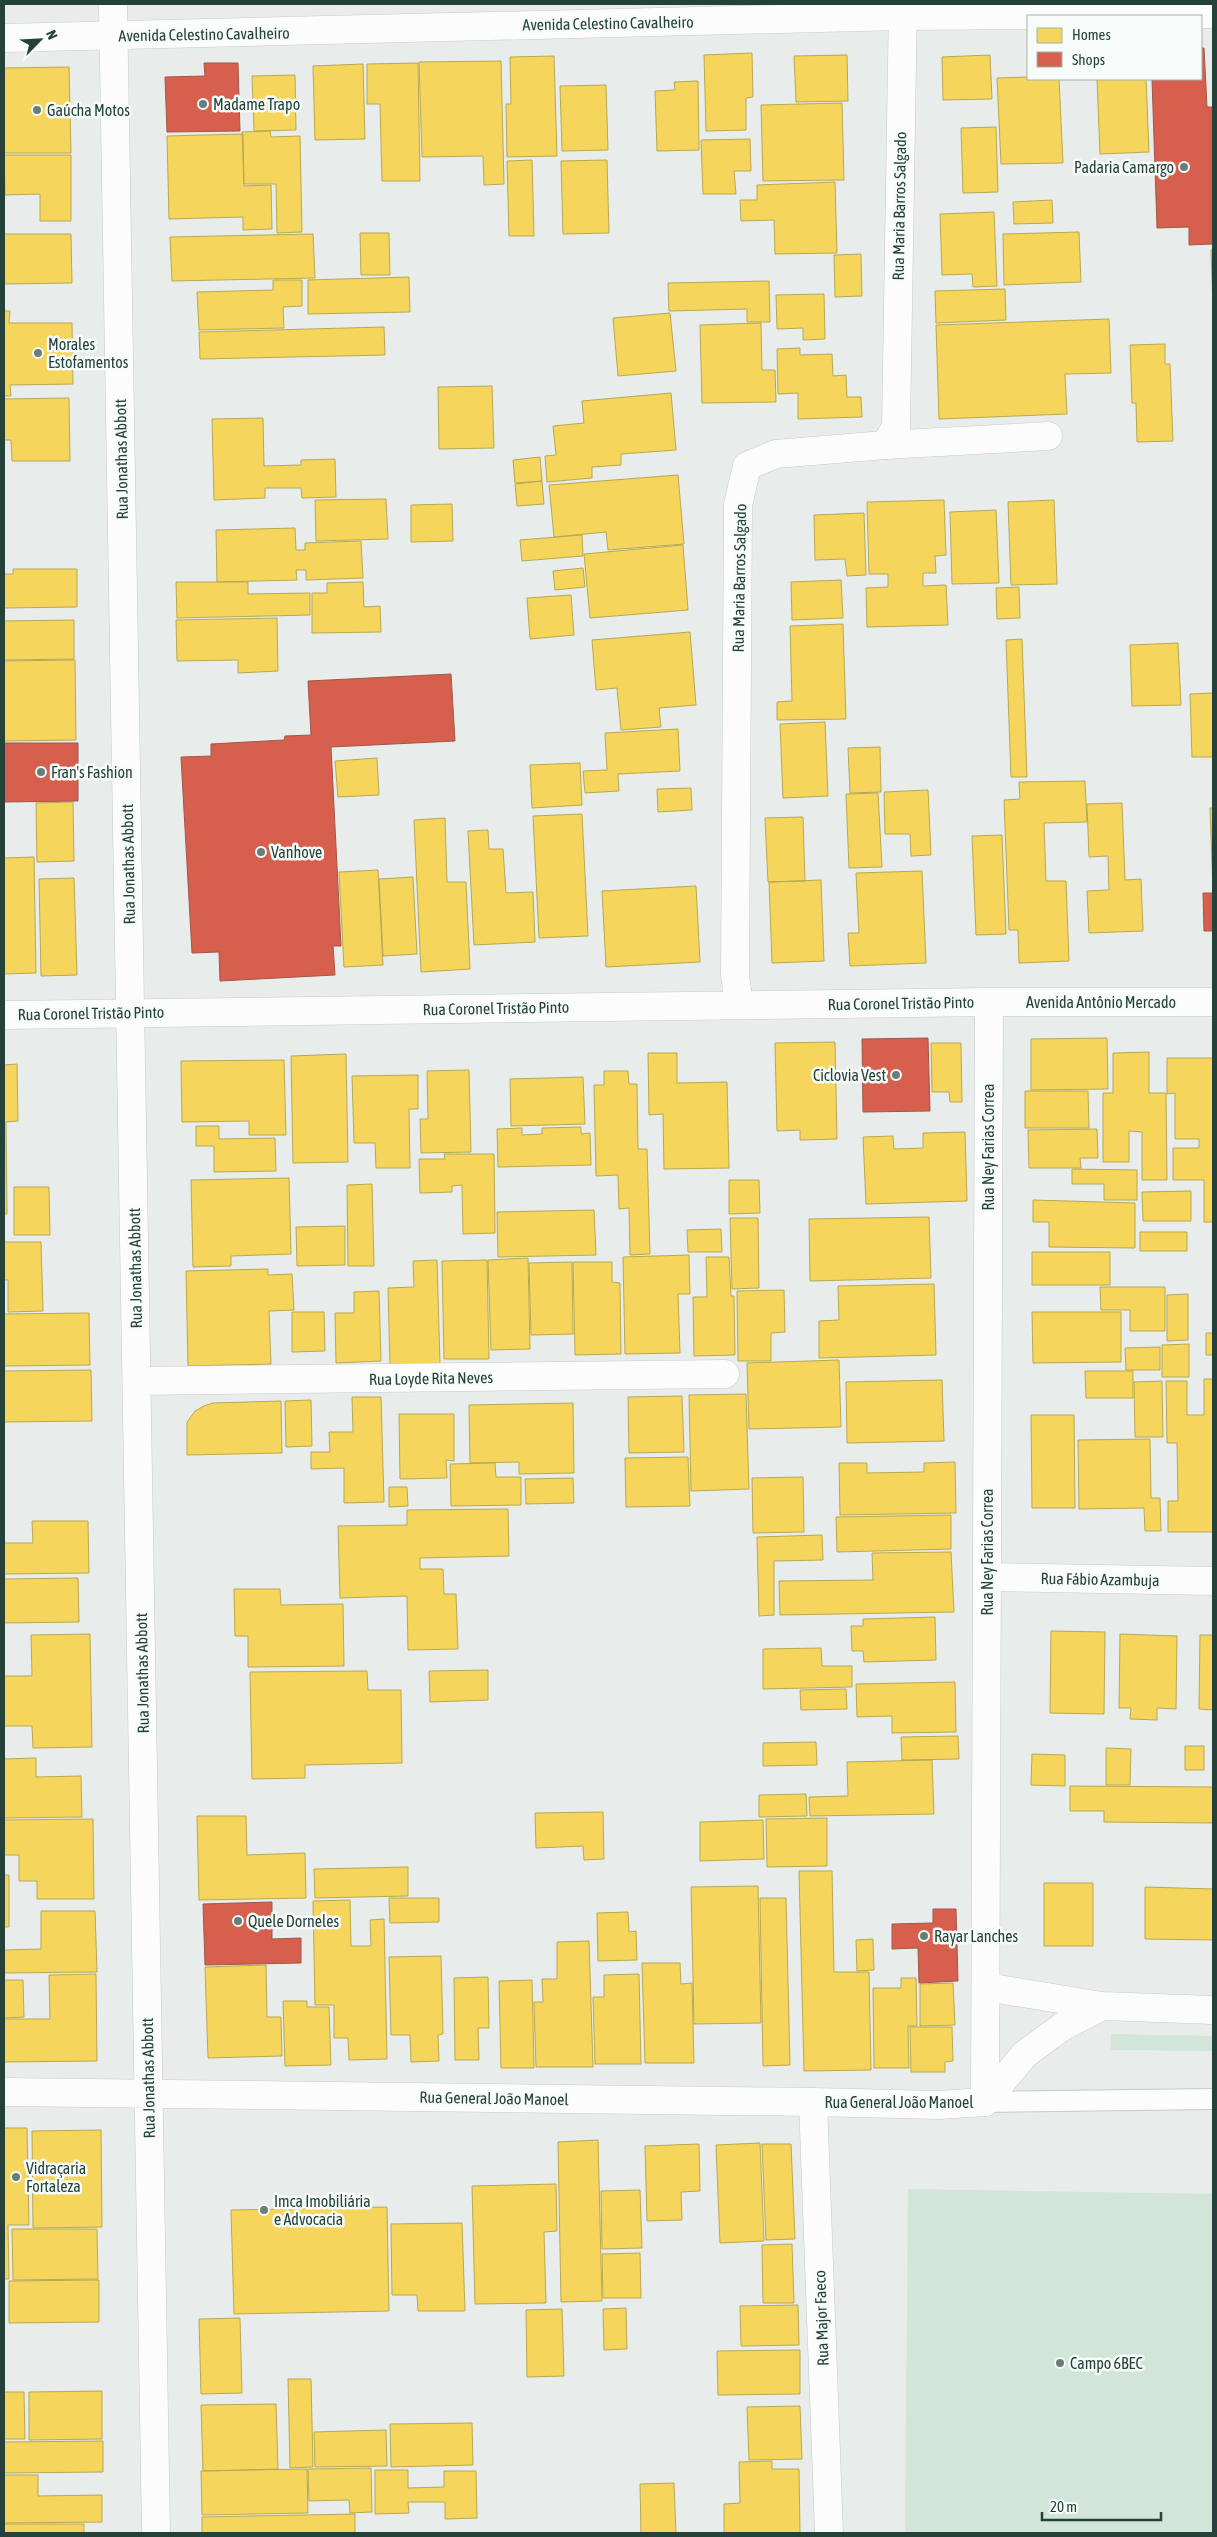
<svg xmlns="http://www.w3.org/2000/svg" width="1217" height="2537" viewBox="0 0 1217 2537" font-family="'Asap Condensed',sans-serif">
<rect width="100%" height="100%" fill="#e8edeb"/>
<path fill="#d1e6d8" d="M1111 2034 1213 2036V2051L1111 2050Z
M908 2189 1213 2194V2533H905Z"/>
<path fill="#f6d55c" stroke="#b7a952" d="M752 53 753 97 746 98V130L706 131 704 55Z
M847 55 848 101 796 102 794 56Z
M990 55 992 99 943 100 942 57Z
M554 56 557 156 507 157 506 104H511L510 57Z
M501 61 504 184 484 185 483 156 422 157 419 62Z
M418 63 420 181H382L380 104H367V64Z
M363 64 365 139 315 140 313 66Z
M69 67 71 153H4V68Z
M295 75 296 130 254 131 252 76Z
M1028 77V79H1059L1063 163 1001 164 997 78Z
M1097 79H1146L1149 152 1100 154Z
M698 81 699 150 657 151 655 91 675 90 674 82Z
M606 85 608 150 562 151 560 86Z
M842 103 844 180 763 181 761 105Z
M996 127 998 192 963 193 961 128Z
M270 131 271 137 300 136 302 232 277 233 276 184H244L242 132Z
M243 134 244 186 271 185 272 229 243 230V217L169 219 167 136Z
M750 139 751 171H734L736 194H703L701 140Z
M4 155H71V221H40V194L5 195Z
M532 160 534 236H509L507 161Z
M607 160 609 233 563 234 561 161Z
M835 182 837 253 775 254 774 220 741 221 740 200H757V185Z
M1052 200 1053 223 1014 224 1013 202Z
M994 212 997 286 973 287 972 274 942 275 940 214Z
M1079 232 1081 282 1004 285 1003 234Z
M360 233H389L390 275H361Z
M4 234H71L72 283 4 284Z
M313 234 315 278 172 281 170 237Z
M1211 250H1213V307Z
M861 254 862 296 835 297 834 255Z
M409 277 410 312 308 314V280Z
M273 280H302V306L283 307 284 328 199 330 197 292 273 290Z
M769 281 770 322H747V309L669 311 668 283Z
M1005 289 1006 320 936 323 935 291Z
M824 294 825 339 803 340V328L777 329 776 295Z
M4 311H10L9 323H72L73 384 10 385 11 396H4Z
M670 313 676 371 618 376 613 318Z
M1109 319 1111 373 1065 374 1067 414 939 419 936 325Z
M761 323 762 370H775L776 402 702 403 700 325Z
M384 327 385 355 200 359 199 332Z
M1165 344V364H1170L1173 441 1137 442 1136 403H1132L1130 345Z
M800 348V355L832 354 833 376 846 375 847 397H861L862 417 798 419V393L778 394 777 349Z
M492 386 494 448 439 449 438 387Z
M671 393 676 450 621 454V465L592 467V478L547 482 545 456 556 455 553 426 584 423 582 401Z
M69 398 70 461H12L11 440H4V399Z
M263 418 264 466 301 465V460L335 459 336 497 302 498 301 488H265V498L214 500 212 419Z
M540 457 542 481 515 483 513 460Z
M678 475 684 544 608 550 606 532 554 537 549 485Z
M542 481 544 504 517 506 515 484Z
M386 499 388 539 316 541 315 500Z
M944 500 946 555 935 556 936 573H923V586L946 585 948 625 867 627 866 588 888 587V574H869L867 502Z
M1054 500 1057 584 1011 585 1008 502Z
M452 504 453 541 411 542V505Z
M996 510 999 583 952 584 950 512Z
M864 513 866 575 847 576 845 559 815 560 814 515Z
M295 528 296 550H305V543L361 541 363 578 306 580V570H296L297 580 217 582 216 530Z
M582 535 583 556 522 561 520 540Z
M683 545 688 610 590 618 584 554Z
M583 568 585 587 555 590 553 571Z
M13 569H77V607L4 608V574H13Z
M841 580 843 618 792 620 791 582Z
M176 582H248V594L310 593V615L177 618Z
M363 582 364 607 380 606 381 632 312 633V593H327V583Z
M1019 587 1020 618 997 619 996 588Z
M571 595 574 635 530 639 527 598Z
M277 618 278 671 238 673V660L177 661 176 620Z
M74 620V659L4 660V621Z
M843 624 846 719 777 720V702L792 701 790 626Z
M690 632 696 705 659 708 661 727 621 730 617 688 596 690 592 640Z
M1022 639 1027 777H1011L1006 640Z
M1178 643 1181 705 1132 706 1130 645Z
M75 660 76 740 4 741V661Z
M1213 693V757H1192L1190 694Z
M825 722 828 796 783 798 780 724Z
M678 729 680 771 618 774 619 791 585 793 583 771 607 770 605 733Z
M880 747 881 792 850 793 848 748Z
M377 758 379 795 338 797 335 761Z
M580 763 582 805 532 808 530 765Z
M1085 781 1087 822 1044 823 1046 881H1066L1069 961 1019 963 1018 930H1009L1004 800 1020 799 1019 782Z
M691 788 692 810 658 812 657 789Z
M928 790 931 855 911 856 910 834H885L884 792Z
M878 793 882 867 849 868 846 794Z
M73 802 74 861 37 862 36 803Z
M1122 803 1125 880 1141 879 1143 931 1089 933 1087 891 1109 890 1108 856 1089 857 1087 804Z
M1210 808H1213V891Z
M582 814 588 936 539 938 533 816Z
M803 817 805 881 768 882 765 818Z
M445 818 447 882H466L470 969 421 972 414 820Z
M488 830 489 849H503L506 893 533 892 535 942 474 945 468 831Z
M1002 835 1006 934 976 935 972 836Z
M34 857 36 973 4 974V858Z
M378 870 383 965 344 967 339 872Z
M922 871 926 963 850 966 848 933H859L856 873Z
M413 877 417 954 383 956 379 879Z
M74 878 77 975 41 976 39 879Z
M821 880 824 961 772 963 769 882Z
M696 886 700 962 606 967 602 891Z
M1107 1038 1108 1089 1031 1090V1039Z
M835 1042 837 1139 800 1140V1130L777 1131 775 1043Z
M931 1043H961L962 1102H950L949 1092H932Z
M1149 1052V1093H1166L1167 1180H1142V1132L1129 1131V1162H1103V1093H1113V1053Z
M648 1053H677V1083L727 1082 729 1168 664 1169 663 1114 649 1115Z
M346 1054 348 1162 293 1163 291 1056Z
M1167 1058H1213V1222H1204V1180H1173V1148H1199V1139H1175V1093L1167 1094Z
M284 1060 286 1135H249V1121L182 1122 181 1061Z
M17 1064 18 1121 6 1122 7 1214H4V1065Z
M469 1070 471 1152 421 1153 420 1119H428L427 1071Z
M604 1071H628L629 1084H637L638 1149H647L650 1254 630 1255 629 1208 619 1209 618 1175 596 1176 594 1085H604Z
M418 1075V1109H409L410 1168H376L375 1143H354L352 1076Z
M583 1077 585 1124 511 1126 510 1079Z
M1025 1091H1088L1089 1128H1025Z
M196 1126H219V1139L275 1138 276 1171 214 1172V1146H196Z
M581 1127V1134L590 1133 591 1165 498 1167 497 1129 522 1128V1135L542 1134V1128Z
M1097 1129 1098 1158H1080L1081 1168H1029L1028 1130Z
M965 1132 967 1201 866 1204 863 1137 893 1136 894 1149 923 1148V1133Z
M444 1154H494L495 1233 463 1234 462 1185 452 1186V1192L420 1193 419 1159H445Z
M1072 1169 1137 1170V1200H1104V1184H1072Z
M289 1178 291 1254 231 1256V1266L193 1267 191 1180Z
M729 1180H759L760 1213 729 1214Z
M372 1184 374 1266H348L347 1185Z
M14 1187H49L50 1235H14Z
M1191 1191V1221H1143L1142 1192Z
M1033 1200 1135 1203V1248L1049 1247V1222H1033Z
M594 1210 596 1255 498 1257 497 1212Z
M929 1217 931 1278 810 1281 809 1219Z
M730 1218H758L759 1288 732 1289Z
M345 1226V1265L297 1266 296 1227Z
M721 1229 722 1252H688L687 1230Z
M1140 1232H1187V1251H1140Z
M4 1242H41L43 1311 8 1312V1280H4Z
M1032 1252H1110V1285H1032Z
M689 1255 690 1294H678L680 1353 625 1354 623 1257Z
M706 1257H729L731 1296H734L735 1355 694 1356 693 1297H707Z
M528 1258 530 1349 491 1350 488 1260Z
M437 1260 440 1364 390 1366 388 1288 414 1287 413 1261Z
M487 1260 489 1359H444L442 1261Z
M572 1262 573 1334 531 1335 529 1263Z
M573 1262H612V1282L620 1283 621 1354 575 1355Z
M268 1269V1275L292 1274 294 1310 269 1311 271 1364 188 1366 186 1271Z
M934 1284 936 1355 819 1358V1321L839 1320 838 1286Z
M1100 1287H1165V1331H1130V1310H1101Z
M784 1290 785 1332 771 1333V1361H738L737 1291Z
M379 1291 381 1361 336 1363 335 1313H354V1292Z
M1188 1294V1340L1167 1341V1295Z
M292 1312H324L325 1351 292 1352Z
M1032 1312H1121V1362L1033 1363Z
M89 1313 90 1365 4 1366V1314Z
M1206 1333H1213V1355H1206Z
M1189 1344V1377H1162V1345Z
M1160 1347V1370H1126L1125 1348Z
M839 1360 841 1427 749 1429 747 1363Z
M91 1370 92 1421 4 1422V1371Z
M1085 1371H1133V1398H1086Z
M1204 1379H1213V1532H1168V1501H1178L1177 1443H1167L1166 1381H1187V1415H1204Z
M942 1380 944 1441 847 1443 846 1382Z
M1162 1381 1163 1437H1135L1134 1382Z
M746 1394 749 1489 691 1491 689 1395Z
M682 1396 684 1452 629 1453 628 1397Z
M352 1397H381L384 1502 344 1503V1468L311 1469V1452H330L329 1432H353Z
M311 1400 312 1446 286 1447 285 1401Z
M281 1401 282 1453 187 1455V1422L195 1411 204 1406 213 1403Z
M573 1403 574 1473 519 1474V1462L470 1463 469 1405Z
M399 1414H454V1461L446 1460 447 1478 400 1479Z
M1031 1415H1074L1075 1508H1032Z
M1150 1439 1151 1498H1160L1161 1531H1145L1144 1508 1079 1509 1078 1440Z
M688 1457 690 1506 626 1507 625 1458Z
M955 1462 956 1513 840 1515 839 1463H867V1473L924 1472V1463Z
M495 1463 496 1477H521V1505L451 1506 450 1464Z
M803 1477 804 1532 753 1533 752 1478Z
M573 1478 574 1503 526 1504 525 1479Z
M389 1487H407L408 1506 389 1507Z
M508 1509 509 1556 420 1558V1569H443L444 1594H456L458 1649 408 1650 407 1596 340 1598 338 1526 407 1525V1510Z
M951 1515V1549L837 1552 836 1517Z
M32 1521H88L89 1573 4 1574V1543H33Z
M822 1535 823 1560 774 1561V1615L759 1616 757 1537Z
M951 1552 954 1612 780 1615 779 1581 873 1580 872 1553Z
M78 1578 79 1622 4 1623V1579Z
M234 1589H280L281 1605 343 1604 344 1666 248 1667V1636H235Z
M935 1617 936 1660 864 1662 863 1651H852L851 1626H863V1619Z
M1051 1631 1105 1632 1104 1714 1050 1713Z
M90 1634 92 1747 33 1748 32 1726H4V1676H32L31 1635Z
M1120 1634 1177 1636 1176 1709 1157 1708V1720L1130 1719 1131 1708H1119Z
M1200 1635H1213V1710L1199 1709Z
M821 1648 822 1666H852V1687L763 1689V1649Z
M488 1670V1700L430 1702 429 1671Z
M367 1671 368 1690H401L402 1763 305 1765V1778L252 1779 250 1672Z
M955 1682 956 1732 892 1733V1716L857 1717 856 1684Z
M846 1689 847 1709 801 1710 800 1690Z
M958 1736 959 1759 902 1760 901 1737Z
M816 1742 817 1765 763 1766V1743Z
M1185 1746H1204V1770H1185Z
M1106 1748 1131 1749 1130 1785H1106Z
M1032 1754 1065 1755V1786L1031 1785Z
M36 1758V1777L81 1776 82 1817 4 1818V1759Z
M932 1760 934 1814 810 1816 809 1797 848 1796 847 1762Z
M1070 1786 1213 1787V1823L1104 1822V1811H1070Z
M806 1794 807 1816 759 1817V1795Z
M603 1812 604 1859 584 1860 583 1846 536 1848 535 1813Z
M197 1816H246L247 1855 305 1853 306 1898 199 1900Z
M827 1818V1866L767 1867 766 1819Z
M93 1819 94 1899H37V1881H19V1855H4V1820Z
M763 1820 764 1859 700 1861V1822Z
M408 1867V1896L315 1898 314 1869Z
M799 1871H832L834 1972H869L871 2070 804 2071Z
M4 1875H9V1927H4Z
M1044 1883H1093V1946H1044Z
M758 1886 761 2023 694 2024 691 1887Z
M1145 1887 1213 1889V1940L1145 1939Z
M389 1898H439V1922L390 1923Z
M760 1898H786L790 2065 763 2066Z
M350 1900 351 1946H371L370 1920 384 1919 387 2059 349 2060 348 2038H334V2005H315L313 1901Z
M41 1911H95L97 1972 4 1973V1950L41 1949Z
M628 1912 629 1932 636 1931 637 1960 598 1961 597 1913Z
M873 1939 874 1970 857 1971 856 1940Z
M589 1941 593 2067H536L534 2002H543L542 1979H557V1942Z
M441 1956 443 2034 438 2035 439 2061 411 2062 410 2035H391L389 1957Z
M642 1963H680L681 1984 692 1983 694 2063H645Z
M266 1965 267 2017H281L282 2056 208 2058 205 1967Z
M96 1974 97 2061 4 2062V2019H50L49 1975Z
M639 1974 641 2064H595L593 1997H604V1975Z
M488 1977 489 2028H478L479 2060H455L454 1978Z
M901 1978H916L917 2026H908L909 2068H874L873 1988H901Z
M4 1980H23L24 2017 4 2018Z
M532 1980 534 2068H501L499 1981Z
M953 1983 955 2025 920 2026V1984Z
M283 2001H307V2007H329L331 2065 285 2066Z
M910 2027H952L953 2061 945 2062V2072H911Z
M4 2128H27L29 2225H8L9 2279H4Z
M101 2130 102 2227 33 2228 32 2131Z
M598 2140 602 2301 561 2302 558 2142Z
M760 2143 764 2241 720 2243 716 2145Z
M699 2144 700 2191 681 2192 682 2220 647 2221 645 2146Z
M762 2144H791L795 2239 766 2240Z
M556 2184 557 2231 544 2232 546 2303 475 2304 472 2186Z
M640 2190 642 2248 602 2249 601 2191Z
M387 2207 389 2311 234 2314 231 2210Z
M462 2223 465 2311H418L417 2295H392L391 2224Z
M12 2229H97L98 2279 13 2280Z
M792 2244 794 2303H763L762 2245Z
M640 2253 641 2298H603L602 2254Z
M99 2280V2322L9 2323V2281Z
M798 2305 799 2345 741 2346 740 2306Z
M626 2308 627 2349 604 2350 603 2309Z
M562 2309 564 2376 527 2377 526 2310Z
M240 2318 242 2393 201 2394 199 2319Z
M800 2350V2394L718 2395 717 2351Z
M288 2379H311L313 2467 290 2468Z
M102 2391V2439L29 2440V2392Z
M4 2392H24L25 2439H4Z
M276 2404 278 2469 203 2471 201 2405Z
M800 2406 802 2459 749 2460 747 2407Z
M472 2423 473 2465 391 2467 390 2424Z
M386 2430 387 2466 315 2467 314 2432Z
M103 2441V2472L4 2473V2442Z
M772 2461V2469H799L800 2533H724V2504L740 2503 739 2462Z
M371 2468 372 2512 350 2513 349 2500 309 2501 308 2469Z
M307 2469 308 2513 202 2515 201 2471Z
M375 2470H408V2488L444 2487V2471H476L477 2518 445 2519V2502H408L409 2513 375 2514Z
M4 2475H38V2496L102 2495V2522L4 2523Z
M674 2483 676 2533H641L640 2484Z
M355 2514V2533H202V2517Z
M4 2524H84V2533H4Z"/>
<path fill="#d6604d" stroke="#a15747" d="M1201 48H1204L1207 107H1213V244L1189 245V227L1157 228 1152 79H1201Z
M204 63H238L240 131 167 132 165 77 205 76Z
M451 674 455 741 331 747 341 946H333L335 975 220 981 219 952 192 953 181 757 211 756V744L284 740 285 736 311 735 308 681Z
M4 743H78V801L4 802Z
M1203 893H1213V931H1204Z
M928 1038 930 1111 863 1112 862 1039Z
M272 1902V1939L301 1938V1963L205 1965 203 1904Z
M933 1909H956L958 1981 919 1983 918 1948 892 1949V1924L933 1923Z"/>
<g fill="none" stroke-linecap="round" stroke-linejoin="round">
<g stroke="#c5cac8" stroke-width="22">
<path id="lane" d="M985 2102 1213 2099"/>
</g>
<g stroke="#c5cac8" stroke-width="29">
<path id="street" d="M113 4 156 2533
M4 38 901 16 1213 14
M885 445 1048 436
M137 1381 725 1374
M987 1577 1213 1581
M986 1987 1102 2006 1213 2010
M4 2092 813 2102
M985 2102 1025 2054 1062 2027 1102 2006"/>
</g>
<g stroke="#c3cbc8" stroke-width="29">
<path id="secondary" d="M739 1005 735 975 738 505 747 466 776 454 885 445 896 427 903 4
M4 1015 989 1002H1213
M829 2533 813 2102 939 2105 985 2102 989 1002"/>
</g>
<use href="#lane" stroke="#fcfcfc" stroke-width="20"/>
<use href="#street" stroke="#fcfcfc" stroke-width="28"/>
<use href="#secondary" stroke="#fcfcfc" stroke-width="28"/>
</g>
<g fill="#697e78" stroke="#f7fbf9" stroke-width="2">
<circle cx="203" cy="104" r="5"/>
<circle cx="37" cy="110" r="5"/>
<circle cx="1184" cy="167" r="5"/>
<circle cx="38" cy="353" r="5"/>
<circle cx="41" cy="772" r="5"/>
<circle cx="261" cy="852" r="5"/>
<circle cx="896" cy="1075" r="5"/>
<circle cx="238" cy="1921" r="5"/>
<circle cx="924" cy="1936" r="5"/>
<circle cx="16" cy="2177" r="5"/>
<circle cx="264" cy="2210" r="5"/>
<circle cx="1060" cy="2363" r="5"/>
</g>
<g text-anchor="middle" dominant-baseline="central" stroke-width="5" stroke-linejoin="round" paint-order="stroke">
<g font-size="16" fill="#24423a" stroke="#f7fbf9">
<text transform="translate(608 23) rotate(-1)">Avenida Celestino Cavalheiro</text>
<text transform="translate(204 34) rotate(-1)">Avenida Celestino Cavalheiro</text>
<text transform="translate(899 206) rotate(-89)">Rua Maria Barros Salgado</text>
<text transform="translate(121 459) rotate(-91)">Rua Jonathas Abbott</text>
<text transform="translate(739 578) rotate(-89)">Rua Maria Barros Salgado</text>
<text transform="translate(128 864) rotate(-91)">Rua Jonathas Abbott</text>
<text x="1101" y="1002">Avenida Antônio Mercado</text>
<text transform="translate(901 1003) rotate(-1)">Rua Coronel Tristão Pinto</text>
<text transform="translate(496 1008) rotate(-1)">Rua Coronel Tristão Pinto</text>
<text transform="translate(91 1013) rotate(-1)">Rua Coronel Tristão Pinto</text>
<text transform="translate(988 1147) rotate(-90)">Rua Ney Farias Correa</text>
<text transform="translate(135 1268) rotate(-91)">Rua Jonathas Abbott</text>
<text transform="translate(431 1378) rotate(-1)">Rua Loyde Rita Neves</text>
<text transform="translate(987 1552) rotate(-90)">Rua Ney Farias Correa</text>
<text transform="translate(1100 1579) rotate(1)">Rua Fábio Azambuja</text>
<text transform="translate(142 1673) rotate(-91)">Rua Jonathas Abbott</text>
<text transform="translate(148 2078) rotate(-91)">Rua Jonathas Abbott</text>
<text transform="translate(494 2098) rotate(1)">Rua General João Manoel</text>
<text x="899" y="2102">Rua General João Manoel</text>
<text transform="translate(821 2318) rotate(-92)">Rua Major Faeco</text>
</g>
<g font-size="16" fill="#24423a" stroke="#f7fbf9" text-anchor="start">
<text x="213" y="104">Madame Trapo</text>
<text x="47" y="110">Gaúcha Motos</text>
<text x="1174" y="167" text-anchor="end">Padaria Camargo</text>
<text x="48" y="344">Morales<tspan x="48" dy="18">Estofamentos</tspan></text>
<text x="51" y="772">Fran's Fashion</text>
<text x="271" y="852">Vanhove</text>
<text x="886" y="1075" text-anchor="end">Ciclovia Vest</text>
<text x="248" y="1921">Quele Dorneles</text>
<text x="934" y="1936">Rayar Lanches</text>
<text x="26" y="2168">Vidraçaria<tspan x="26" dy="18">Fortaleza</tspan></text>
<text x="274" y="2201">Imca Imobiliária<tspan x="274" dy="18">e Advocacia</tspan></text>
<text x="1070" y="2363">Campo 6BEC</text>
</g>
</g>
<rect width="1217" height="2537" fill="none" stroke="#24423a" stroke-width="10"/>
<rect x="1027" y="15" width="175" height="65" fill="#f7fbf9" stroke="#a3b1ad"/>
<rect x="1037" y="28" width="25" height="15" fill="#f6d55c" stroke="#a3b1ad"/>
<text x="1072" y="40" font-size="15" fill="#24423a">Homes</text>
<rect x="1037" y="52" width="25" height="15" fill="#d6604d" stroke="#a3b1ad"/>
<text x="1072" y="65" font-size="15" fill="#24423a">Shops</text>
<g transform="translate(40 40) rotate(66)" stroke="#f7fbf9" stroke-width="4" paint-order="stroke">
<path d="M0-4L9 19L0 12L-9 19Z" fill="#24423a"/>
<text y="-8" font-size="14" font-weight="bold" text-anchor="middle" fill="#24423a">N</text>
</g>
<path d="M1042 2512v8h119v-8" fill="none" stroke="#24423a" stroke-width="2.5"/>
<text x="1050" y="2512" font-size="15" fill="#24423a" stroke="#f7fbf9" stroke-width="4" paint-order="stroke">20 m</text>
</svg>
